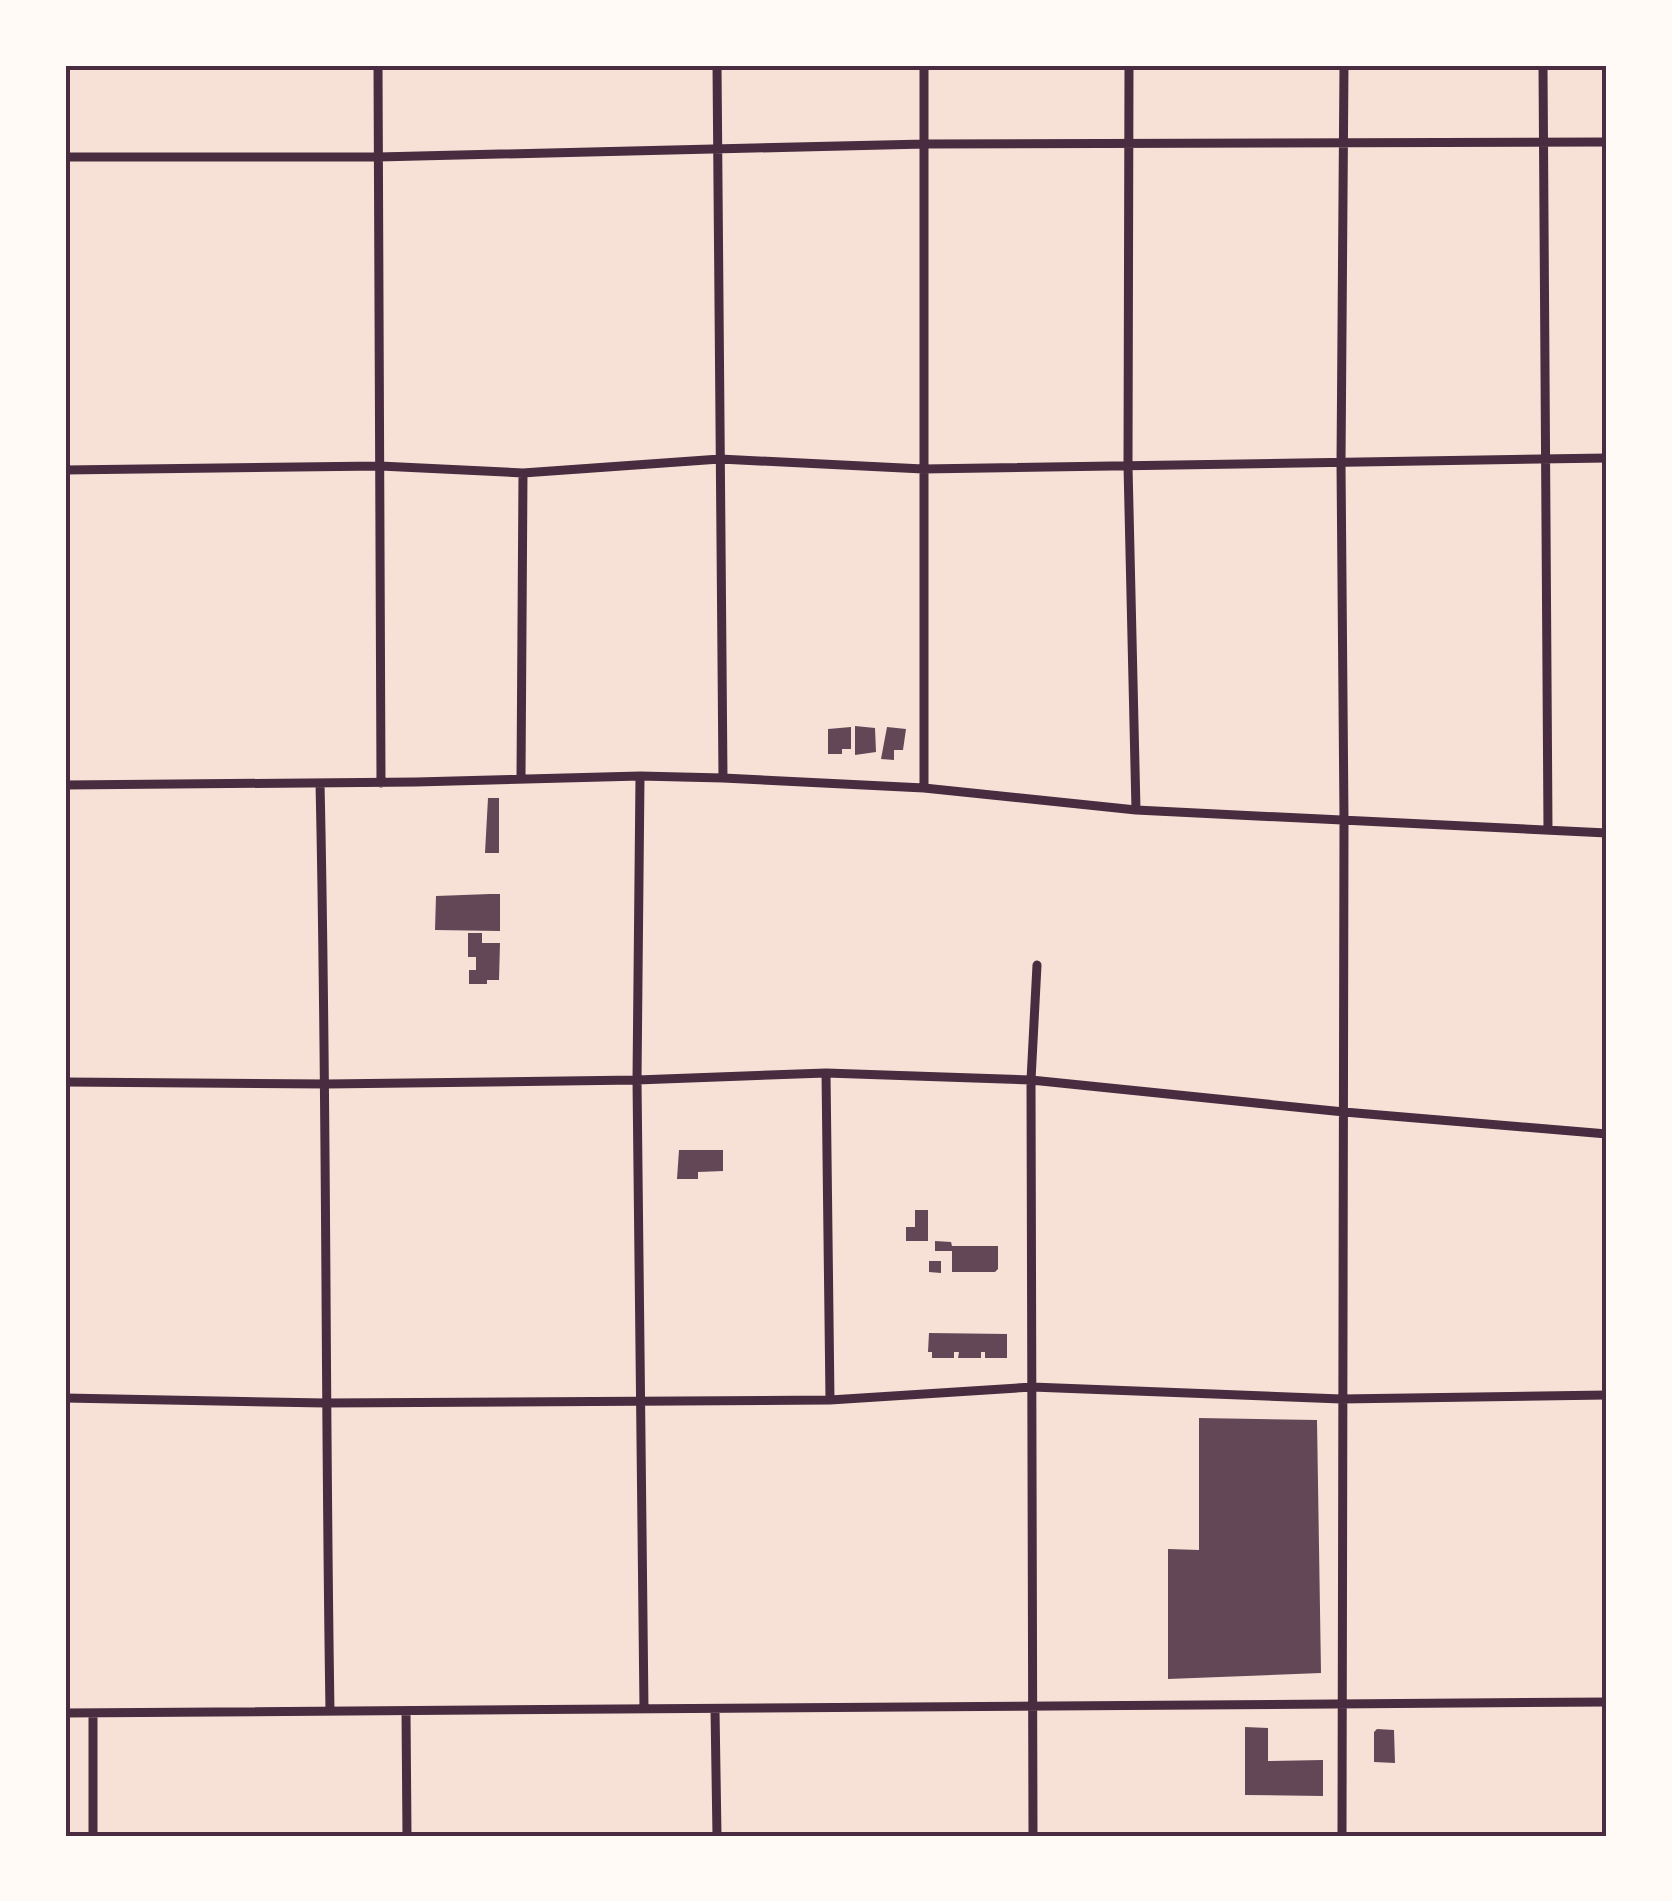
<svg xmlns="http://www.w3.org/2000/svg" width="1672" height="1901" viewBox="0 0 1672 1901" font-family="Cabin,sans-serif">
<rect width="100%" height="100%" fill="#f7e1d7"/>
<path fill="#644757" d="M855 726 875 728 876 752 855 755Z
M851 727V749H842V754H828V729Z
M887 727 906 729 903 750H894V760L881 759Z
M488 798H499V853H485Z
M490 894H500V931L435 930 436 896Z
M468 933H482V943H500L499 980H487V984H469V970H476V957H468Z
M679 1150H723V1171L698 1172V1179H677Z
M915 1210H928V1241H906V1227H915Z
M935 1241 951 1242 952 1246H998V1269L995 1272H952V1251H935Z
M929 1261H941V1273L929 1272Z
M929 1333 1007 1334V1358H985V1352H981V1358H958L959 1352H954V1358H932V1352H928Z
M1199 1418 1317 1420 1321 1673 1168 1679V1549L1199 1550Z
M1245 1727 1268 1728V1761L1323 1760V1796L1245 1795Z
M1377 1729 1394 1730 1395 1763 1374 1762V1732Z"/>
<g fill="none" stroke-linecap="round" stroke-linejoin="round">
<path stroke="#4a2c40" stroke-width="9" d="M378 65 381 783
M717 65 723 778
M924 65V788
M1129 65 1128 466 1136 810
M1543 65 1548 830
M65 157H378L925 144 1607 142
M65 470 380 466 523 473 720 459 923 469 1607 458
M640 776 637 1080 644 1709
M521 777 523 473
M320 783C327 1093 325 1402 330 1711
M65 785 416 782 640 776 723 778 924 788 1136 810 1607 833
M826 1073 830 1400
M65 1082 327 1084 637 1080 826 1073 1031 1080 1344 1112 1607 1134
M65 1398 325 1403 830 1400 1032 1387 1341 1399 1607 1395
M715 1709 717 1836
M406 1711 407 1836
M65 1713 1607 1702
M93 1713V1836
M1033 1836 1031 1080 1037 965
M1342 1836 1344 819 1341 463 1344 65"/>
</g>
<rect width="1672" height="1901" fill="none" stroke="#fffaf5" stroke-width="135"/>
<rect x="68" y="68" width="1536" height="1766" fill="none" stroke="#4a2c40" stroke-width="4"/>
</svg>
